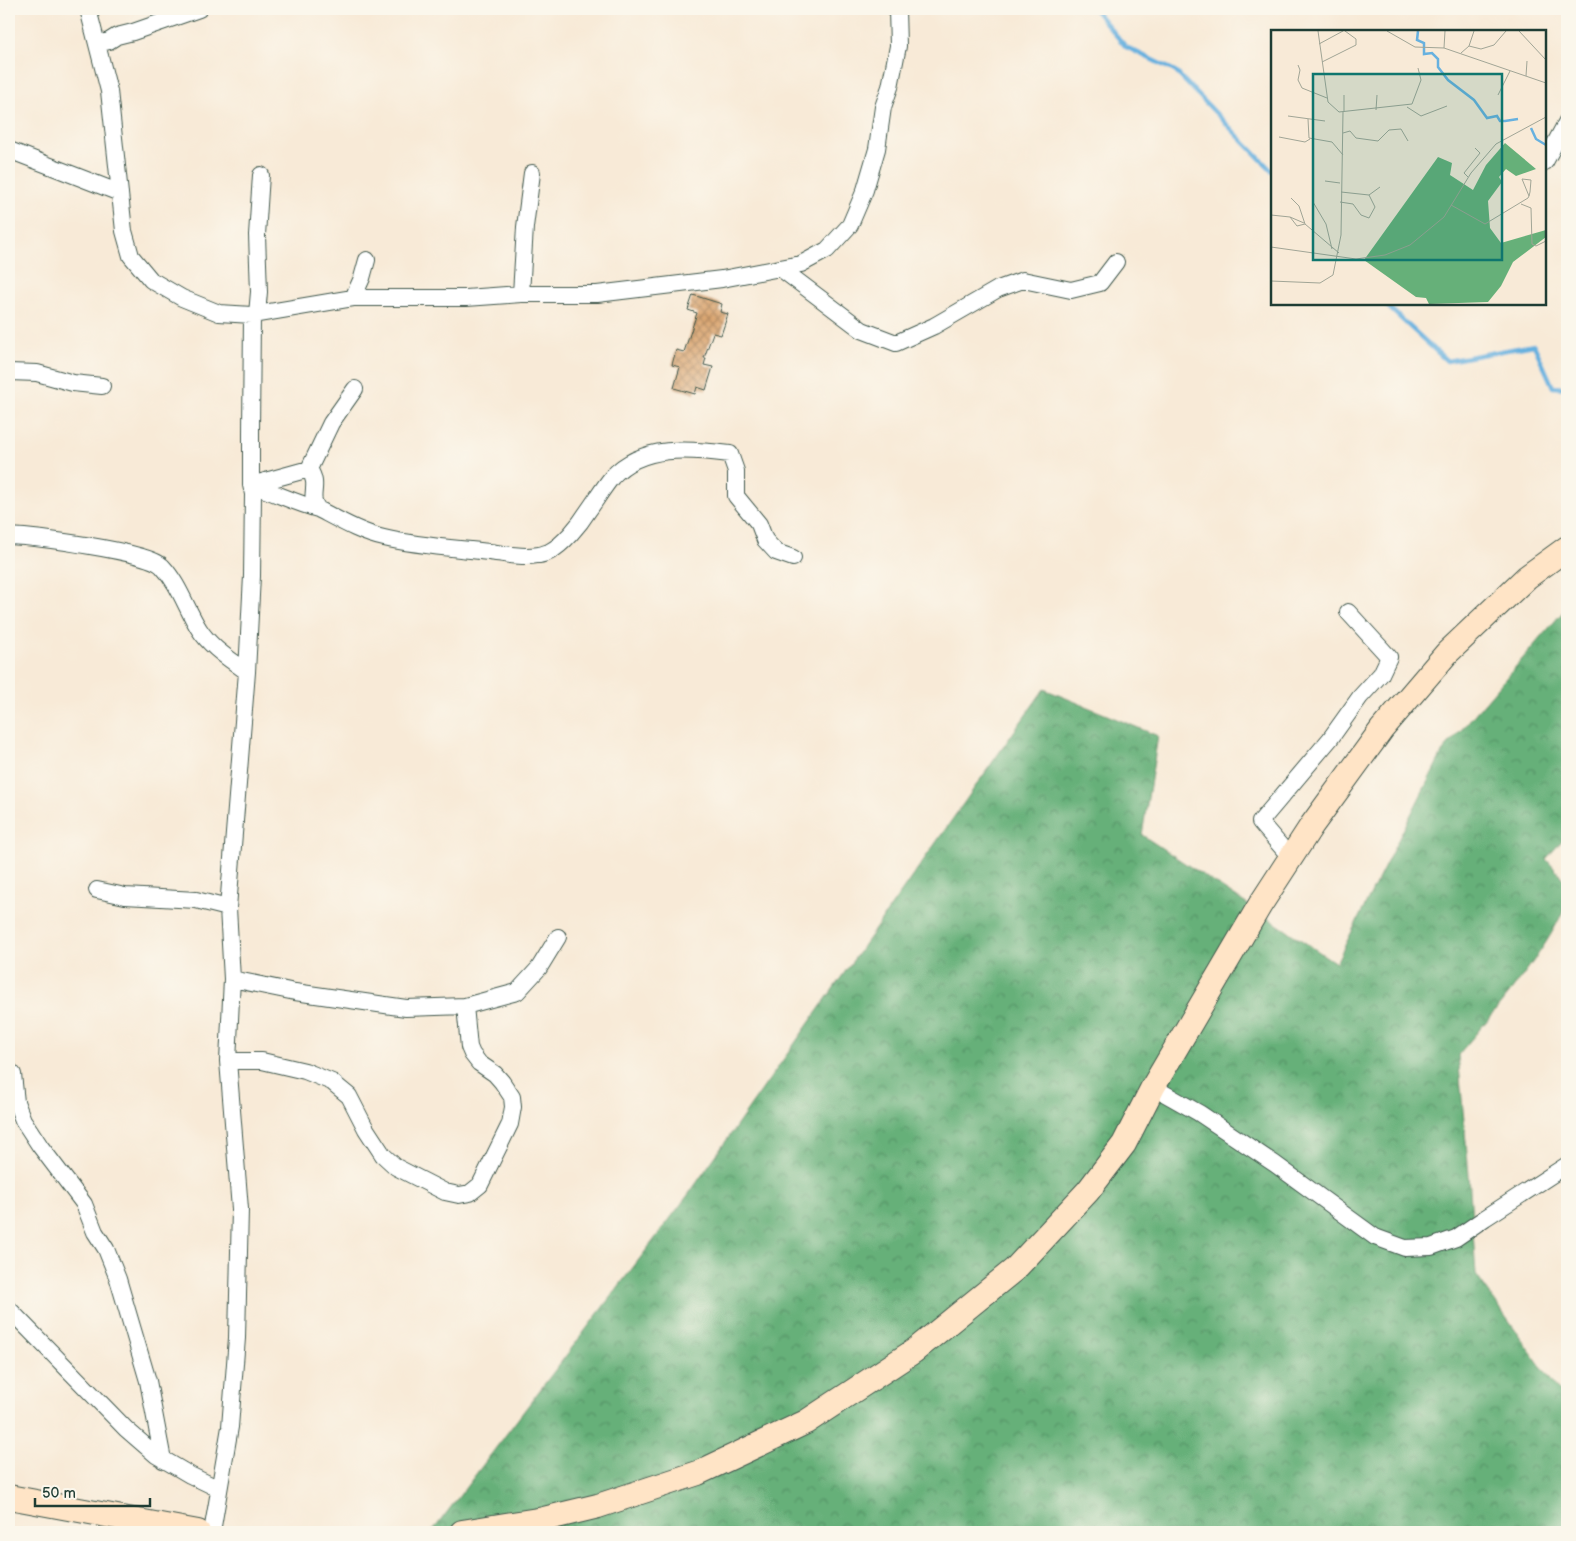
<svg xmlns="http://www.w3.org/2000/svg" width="1576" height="1541" viewBox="0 0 1576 1541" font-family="'Balsamiq Sans',sans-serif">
<defs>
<pattern id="forest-crowns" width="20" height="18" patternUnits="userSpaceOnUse" patternTransform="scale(1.25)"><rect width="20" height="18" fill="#66b079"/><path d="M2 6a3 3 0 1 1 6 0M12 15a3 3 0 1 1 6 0" fill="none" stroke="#539064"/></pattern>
<pattern id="building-cross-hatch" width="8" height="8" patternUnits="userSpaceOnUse" patternTransform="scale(1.25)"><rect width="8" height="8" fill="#daa672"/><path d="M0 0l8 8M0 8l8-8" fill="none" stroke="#b0885e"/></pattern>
</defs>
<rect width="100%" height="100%" fill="#fbf7ec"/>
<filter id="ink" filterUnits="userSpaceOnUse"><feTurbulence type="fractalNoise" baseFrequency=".02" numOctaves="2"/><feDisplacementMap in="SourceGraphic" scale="10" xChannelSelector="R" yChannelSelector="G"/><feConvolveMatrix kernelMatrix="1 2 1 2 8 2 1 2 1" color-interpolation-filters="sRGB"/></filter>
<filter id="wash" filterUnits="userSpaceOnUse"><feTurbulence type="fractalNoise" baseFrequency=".0096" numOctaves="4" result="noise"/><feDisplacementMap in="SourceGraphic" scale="20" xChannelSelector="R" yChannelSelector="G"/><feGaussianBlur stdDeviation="1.12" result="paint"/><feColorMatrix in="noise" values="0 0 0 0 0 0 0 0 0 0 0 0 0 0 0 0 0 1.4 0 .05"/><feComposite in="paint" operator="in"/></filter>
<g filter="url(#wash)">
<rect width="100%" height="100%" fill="#f8ead7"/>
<path fill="url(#forest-crowns)" stroke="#427656" d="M1567 607V835L1546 859C1551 865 1565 879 1567 886 1576 921 1482 1026 1458 1055L1469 1175 1476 1275 1567 1403V1532H432L688 1195 1044 689 1158 736 1142 835 1336 963 1443 751Z"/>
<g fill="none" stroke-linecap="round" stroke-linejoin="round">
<path stroke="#67b1df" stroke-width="4.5" d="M1094 9 1126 47 1175 71 1272 171
M1385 304 1447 361 1534 345 1553 387 1567 388"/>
</g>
<g id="blocks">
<path fill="url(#building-cross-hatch)" d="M693 295 722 304 720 312 728 314 721 335 713 333 704 358H706L704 365 713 367 706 390 697 387 695 394 674 388 680 367 672 365 676 350 684 352 697 313 688 310Z"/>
</g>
</g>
<g filter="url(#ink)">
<use href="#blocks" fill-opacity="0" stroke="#40574c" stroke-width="1"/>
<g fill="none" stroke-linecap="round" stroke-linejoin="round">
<g stroke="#40574c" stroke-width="18">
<path id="street" d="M88 9 109 91 124 231 131 256 151 280 182 298 219 313 252 315 353 298H466L521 294H597L722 279 801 264 827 250 850 225 865 190 877 149 883 107 890 87 898 46 897 9
M97 44 109 41 117 36 133 32 199 9
M9 150 120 193
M1545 162 1567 121
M780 268 862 330 896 343 934 326 998 289 1023 280 1071 290 1100 283 1116 262
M521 294 525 227 532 173
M353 298 362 278 367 260
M257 314 259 292 257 235 261 175
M9 372 37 373 73 383 102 386
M309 469 331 423 355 389
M251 485 309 469C321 487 307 495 318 509 339 520 361 533 384 538 418 546 454 548 489 552 505 554 522 558 538 555 541 555 546 553 549 552 563 545 580 524 588 511 596 500 603 488 612 477 642 444 690 449 730 454L736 471V496L759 524 765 540 776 552 793 558
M251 485C274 492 295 503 318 509
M9 536C34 537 147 551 162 566 179 584 186 608 199 629 211 648 230 659 247 672
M1291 858 1260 822 1330 739 1360 697 1381 674 1389 657 1348 612
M97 890 125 896 196 900 228 908
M232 979 295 992 406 1008 465 1006 517 992 539 968 558 937
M228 1061H262L305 1071 332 1082 349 1096 366 1129 383 1155 396 1167 445 1192 459 1195 470 1193 480 1185 510 1124 513 1107 512 1097 502 1082 495 1074 479 1063 472 1054 469 1047 465 1006
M9 1070 13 1074 16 1102 23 1120 40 1146 84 1204 95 1232 106 1249 118 1279 148 1381 163 1460
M1153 1087 1199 1113 1275 1164 1375 1237 1405 1248 1431 1247 1456 1238 1485 1218 1567 1165
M9 1309 126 1429 156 1455 190 1475 219 1489
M212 1532 230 1427 237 1338 240 1209 228 1061 232 979 228 908 247 672 252 576 253 494 251 485V433L252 315"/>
</g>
<g stroke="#40574c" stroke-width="26">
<path id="secondary" d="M9 1497 198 1532
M462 1532 544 1519 598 1506 698 1473 806 1422 914 1351 1015 1269 1088 1191 1124 1144 1153 1087 1260 905 1312 825 1382 729 1447 653 1527 577 1567 548"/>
</g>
<use href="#street" stroke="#fff" stroke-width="16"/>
<use href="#secondary" stroke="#ffe4c6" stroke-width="24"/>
</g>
</g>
<g transform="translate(1271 30)">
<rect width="275" height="275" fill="#f8ead7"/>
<path d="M234 113 265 139 245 146 235 139 228 147 231 152 217 171 219 198 230 213 275 200V207L242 232 230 256 217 272 158 274 155 268 145 267 93 230 167 127 181 133 179 145 202 160 215 135Z" fill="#66b079"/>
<path fill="none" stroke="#67b1df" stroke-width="2.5" d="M147 1 146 10 153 13V24L161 23 167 29V37L177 50 203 70 216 88 226 86 229 91H234L247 89M260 98 265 109 275 115"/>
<path fill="none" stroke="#a1a596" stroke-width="1" d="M47 1 57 72 68 82 141 74 150 50 147 38M116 1 144 17 173 18 275 53M248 1 275 30M48 14 72 1M198 16 203 1M173 18 174 1M190 23 198 16 210 19 223 15 235 1M51 32 85 15V9L74 1M27 35 29 40 27 50 31 58 56 68M255 46 256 31M227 65 239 41M136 77 150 86 176 76M105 80 106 65M73 82V65M17 86 54 91M37 89 38 108 61 112 72 125M72 103 79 101 85 108 107 111 118 100 130 99 137 111M8 107 34 112 39 109M197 147 193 143 209 123 204 118M54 151 69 153M70 162 98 165 109 157M20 168 28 176 34 194M42 172 55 194 61 219M69 172 82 174 90 185 98 188 104 177 98 165M250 174 260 178 261 214 265 216 275 211M180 175 214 194 257 168 258 166 259 162 260 150 251 149 258 166M0 185 19 187 26 196 34 194 68 223M19 187 33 193M0 217 85 229 114 225 139 215 173 187 200 143 225 114 275 87M0 251 49 253 62 245 70 205 72 82"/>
<path fill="#0f766e" fill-opacity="0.15" stroke="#0f766e" stroke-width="2.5" d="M42 44H231V230H42Z"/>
<rect width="275" height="275" fill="none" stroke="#1f3d34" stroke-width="2.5"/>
</g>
<rect width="1576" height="1541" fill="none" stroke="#fbf7ec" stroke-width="30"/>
<path d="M35 1498v8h115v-8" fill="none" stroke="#1f3d34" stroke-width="2.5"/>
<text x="42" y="1498" font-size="15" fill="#1f3d34" stroke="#fbf7ec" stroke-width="4" paint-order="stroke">50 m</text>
</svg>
